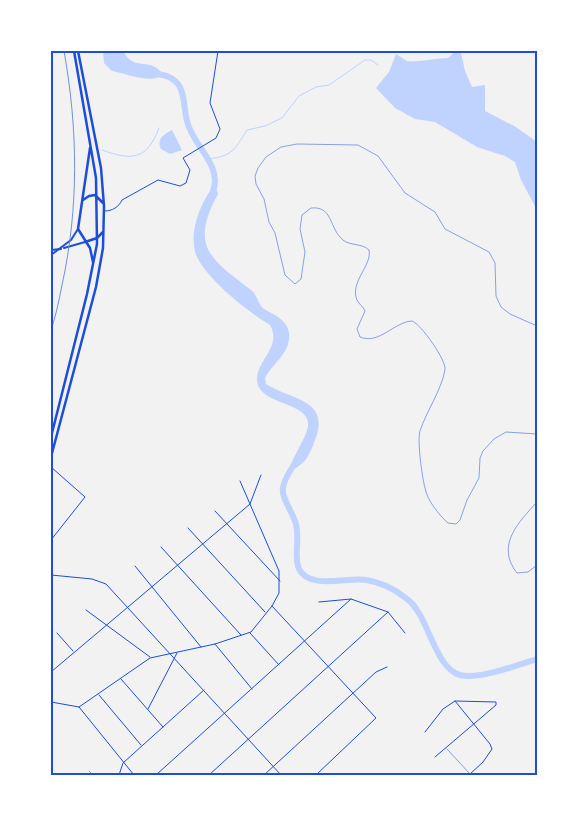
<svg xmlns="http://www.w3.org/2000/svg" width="588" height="826" viewBox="0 0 588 826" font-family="'Alegreya Sans',sans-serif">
<rect width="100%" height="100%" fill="#f2f2f2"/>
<path fill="#bfd3fe" d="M103 51H123C132 68 143 61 155 67 158 68 162 73 164 75 151 84 127 74 112 71L104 63Z
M456 51 461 53 465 71 472 87 485 85V111L516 127 537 142V210L521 180 515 162 505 156 477 147 435 122 415 119 395 108 376 88 389 72 396 54C400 56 403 59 407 61 415 63 437 58 448 58Z
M172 130 182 150 170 154 161 149C156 139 164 134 172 130Z
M215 184 218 194C189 247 211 259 251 290 258 296 258 305 264 309 277 316 291 322 289 339 287 356 272 364 265 378L266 384C291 400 331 399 315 440 309 457 305 464 289 472 291 457 310 434 308 422 305 401 257 405 257 379 258 359 282 346 270 325 248 312 208 280 197 257 187 235 201 201 215 184Z"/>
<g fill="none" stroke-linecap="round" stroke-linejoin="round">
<path stroke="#bfd3fe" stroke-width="1" d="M102 150C132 161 147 160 159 128
M208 159C233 156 234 150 247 130L265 126 282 118 299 96 316 87 329 85 365 60H371L378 65"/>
<path stroke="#bfd3fe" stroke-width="6" d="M158 74C165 75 173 78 178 84 185 93 184 110 187 121 192 145 223 165 213 191
M293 466C275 494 284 494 295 521 301 536 293 555 299 569 309 590 349 577 366 580 381 582 396 590 407 599 429 615 434 668 460 675 478 680 518 665 537 659"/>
<path stroke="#1d4ed8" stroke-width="0.5" d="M537 326 510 314 501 307 496 296 495 263 489 252 445 229 435 212 405 193 378 156 358 145 297 144 281 147 266 157 258 168 255 176 256 184 264 199 269 222 275 233 285 275 295 284 301 279 305 252 300 229 302 215 311 208C332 206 329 225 340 237 347 247 361 242 369 250 372 265 352 280 356 297 357 303 363 306 365 311L357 329 360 337C379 345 394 322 412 321 421 324 447 361 445 370 441 391 427 410 420 431 417 440 422 477 425 488 427 500 439 515 448 523L456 524 460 520 467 500 479 478 480 458 483 451 494 439 506 432 537 434
M537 502C519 522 495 545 517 573L528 572 537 565
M447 749 470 774
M89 771 93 775"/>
<path stroke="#1d4ed8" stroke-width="1" d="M105 211C112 211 119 207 122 200L158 180 180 186 186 183 190 170 183 158 216 138 220 129 210 103 218 51
M51 467 85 497 51 540
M215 511 280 581
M188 528 265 612
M161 547 241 635
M135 566 201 647
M51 575 92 579 106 584 281 775
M319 602 351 599 388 612 405 633
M272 606 376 718 316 775
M86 610 150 657
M57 633 73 651
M250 633 279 665
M215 644 252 689
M51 672 250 504 261 475
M121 679 163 727
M99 695 141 745
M455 701 490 744 492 749 483 762 469 775
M51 702 79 707 134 775
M79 707 150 658 215 644 251 632 272 606 279 593V571L240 481
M148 709 177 653
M425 732 443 709 455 701 496 702V705L435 757
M119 775 123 763 204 690
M156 775 351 599
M209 775 388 612
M264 775 376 672 387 667"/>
<path stroke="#1d4ed8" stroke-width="2" d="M51 250 61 249"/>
<path stroke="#1d4ed8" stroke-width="2" d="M64 248 85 242
M51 255 71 240 78 229"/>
<path stroke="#1d4ed8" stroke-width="2.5" d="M90 148 78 229 90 248 93 262
M83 200 89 196 95 195 103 203
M85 242 97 238 103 232
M51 437 87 294 97 244 96 178 74 51
M51 457 96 287 103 248 104 206 101 168 78 51"/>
<path stroke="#7290e2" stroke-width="1" d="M51 330C56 316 59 300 62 285 79 208 78 129 64 51"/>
</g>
<rect width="588" height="826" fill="none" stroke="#ffffff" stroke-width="105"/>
<rect x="52" y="52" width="484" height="722" fill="none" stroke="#1d4ed8" stroke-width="2"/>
</svg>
